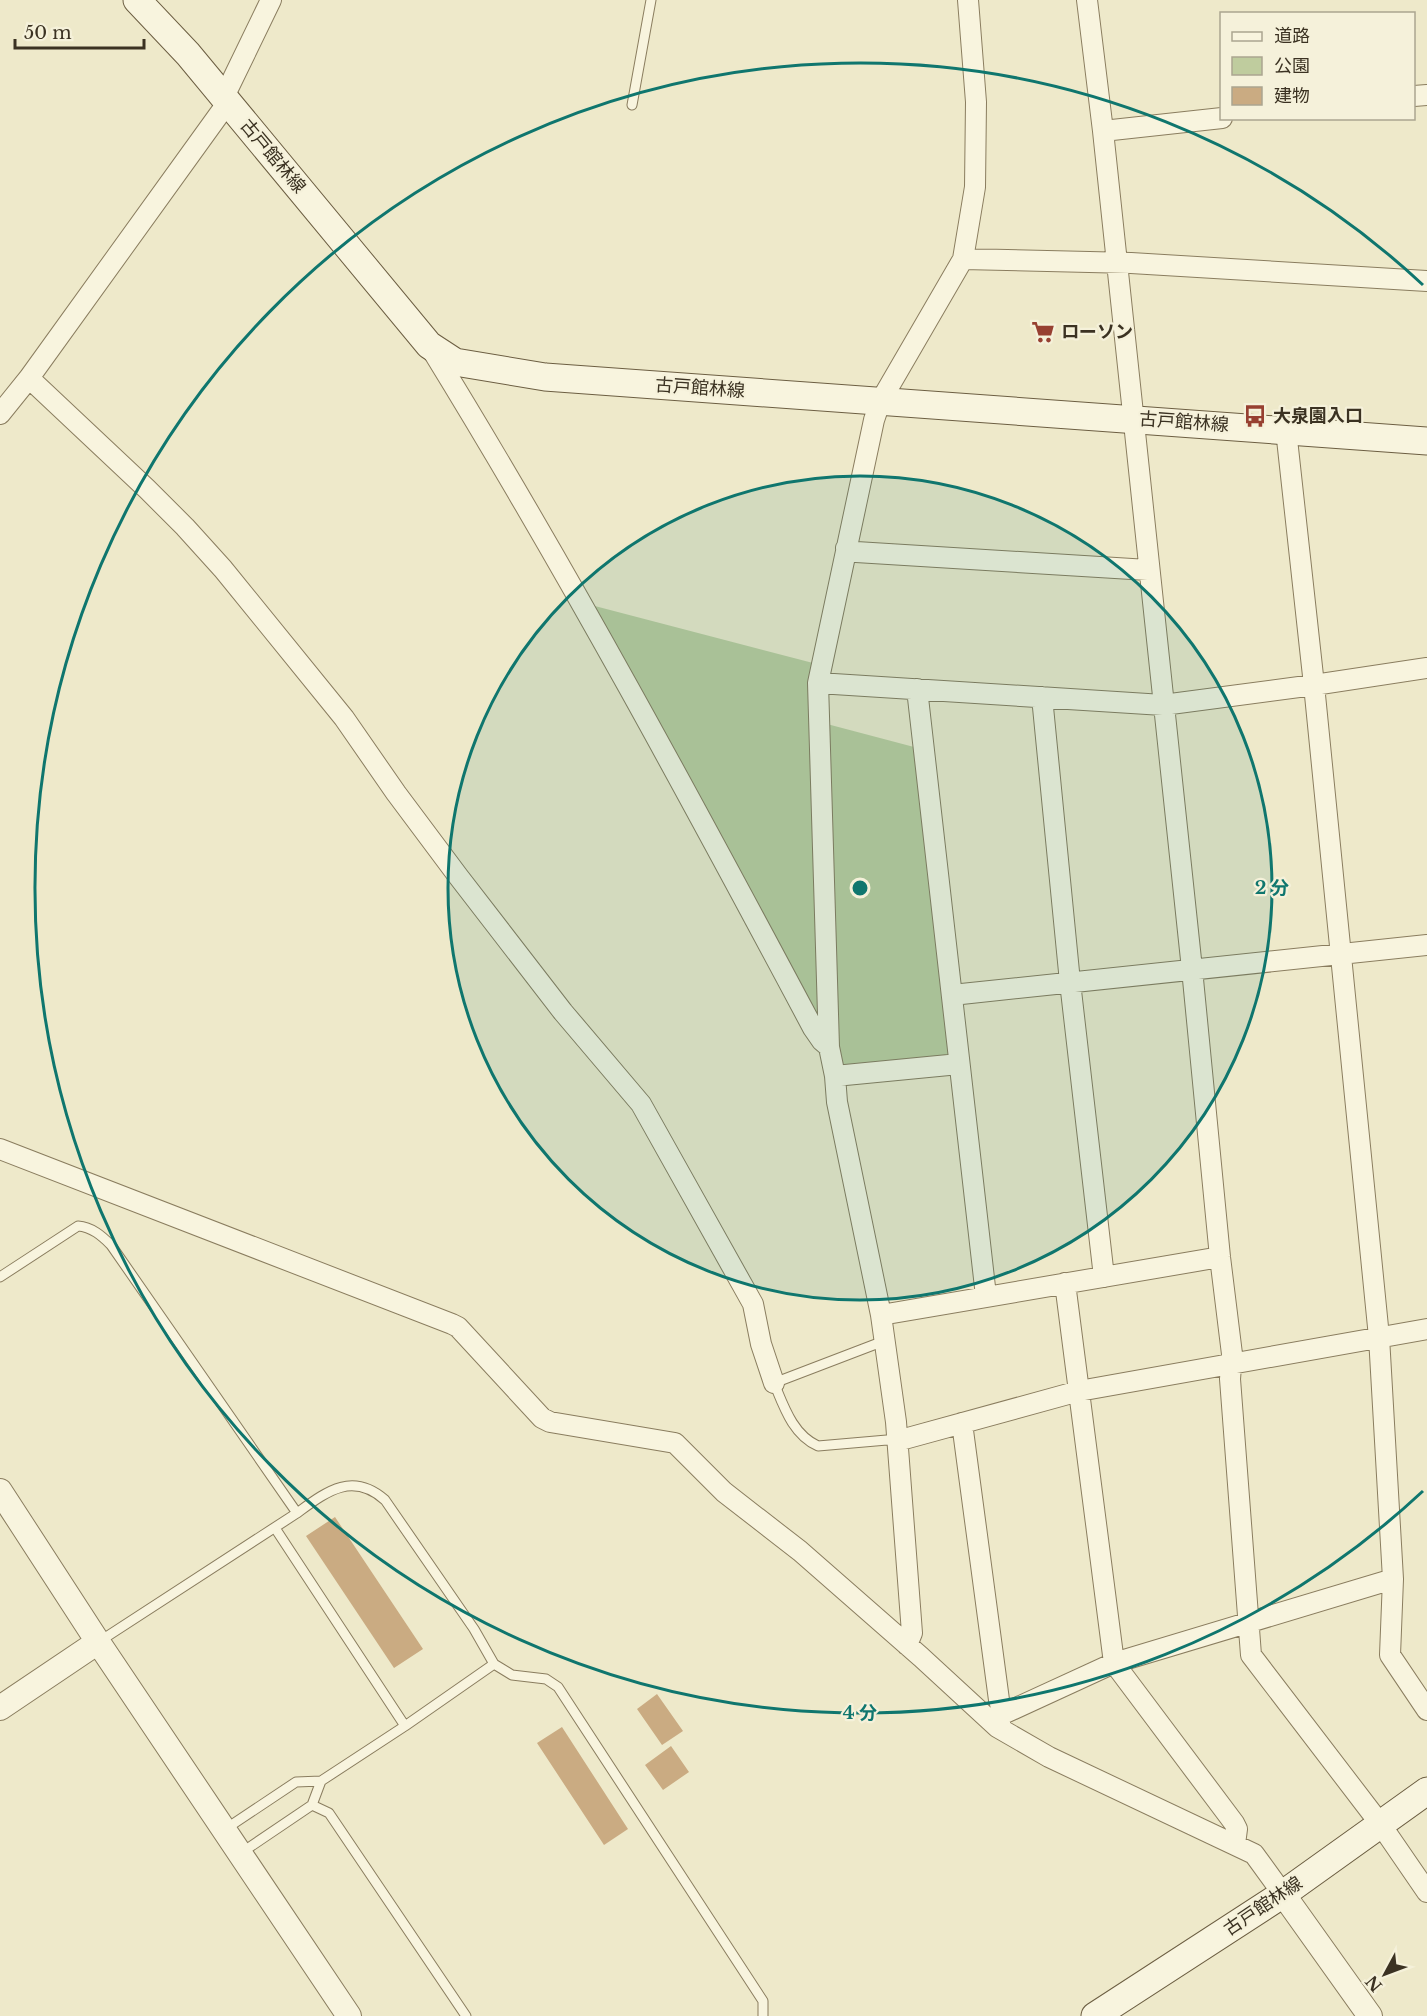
<svg xmlns="http://www.w3.org/2000/svg" width="1427" height="2016" viewBox="0 0 1427 2016" font-family="'Libre Baskerville','Noto Sans JP',serif">
<rect width="100%" height="100%" fill="#eee9ca"/>
<path fill="#bfcc9e" d="M591 605 813 663 821 1029Z
M827 724 914 747 959 1058 841 1067 836 1042Z"/>
<path fill="#caab82" d="M335 1517 423 1649 394 1668 306 1536Z
M657 1694 683 1731 662 1745 637 1709Z
M562 1727 628 1829 604 1845 537 1743Z
M671 1746 689 1772 663 1790 645 1765Z"/>
<g fill="none" stroke-linecap="round" stroke-linejoin="round">
<g stroke="#8a7d5f" stroke-width="11">
<path id="service" d="M632 105 651 0
M0 1277 78 1226C92 1227 102 1236 111 1245L297 1513 100 1641
M884 1343 876 1344 774 1383C784 1407 793 1435 818 1446L887 1440 897 1441
M297 1513C326 1492 352 1471 385 1500L474 1629 494 1664
M275 1528 405 1726
M312 1805 329 1813 466 2016
M224 1830 296 1782 321 1781 405 1726 494 1664 512 1675 546 1679 558 1687 763 2001V2016
M241 1853 312 1805 321 1781"/>
</g>
<g stroke="#8a7d5f" stroke-width="22">
<path id="minor" d="M1087 0 1103 131 1192 969 1220 1257 1232 1354 1230 1379 1251 1655 1381 1825 1427 1892
M1414 96 1427 95
M224 97 271 0
M1103 131 1222 118
M963 259 1131 263 1427 281
M432 350C568 571 691 799 813 1028L822 1041 829 1047
M29 378 147 489 185 527 223 569 344 718 396 793 458 876 563 1012 641 1104 753 1304 761 1344 774 1383
M0 414 29 378 228 102
M1286 430 1314 685 1379 1337 1393 1579 1390 1655 1427 1710
M846 548 856 552 1148 570
M818 683 1163 705 1314 685 1427 668
M917 689 986 1296
M1042 697 1070 982 1104 1277
M952 995 1427 945
M835 1076 959 1064
M0 1149 452 1324 458 1327 542 1418 550 1422 675 1443 724 1492 800 1551 921 1657 997 1727 1049 1757 1254 1854 1283 1894
M1065 1283 1114 1663 1234 1823 1237 1829 1235 1844
M881 1315 1220 1257
M962 1423 999 1700 1003 1714
M897 1441 1079 1391 1427 1329
M907 1645 912 1633 896 1422 881 1315 837 1102 835 1076 829 1047 818 683 874 420 880 402 963 259 975 187 976 102 968 0
M997 1727 1003 1714 1114 1663 1393 1579"/>
</g>
<g stroke="#8a7d5f" stroke-width="26">
<path id="tertiary" d="M0 1491 98 1642 349 2016
M0 1708 98 1642
M1283 1894 1370 2016"/>
</g>
<g stroke="#6c5e42" stroke-width="29">
<path id="secondary" d="M137 0 188 54 429 345 455 362 545 377 1427 441
M1095 2016 1283 1894 1427 1791"/>
</g>
<use href="#service" stroke="#f8f4de" stroke-width="9"/>
<use href="#minor" stroke="#f8f4de" stroke-width="20"/>
<use href="#tertiary" stroke="#f8f4de" stroke-width="24"/>
<use href="#secondary" stroke="#f8f4de" stroke-width="27"/>
</g>
<circle cx="860" cy="888" r="412" fill="#0f766e" fill-opacity=".12"/>
<g fill="none" stroke="#0f766e" stroke-width="3">
<circle cx="860" cy="888" r="412"/>
<path d="M1423 1491A825 825 0 1 1 1423 285"/>
</g>
<defs>
<g id="supermarket-bare" transform="scale(1.8)"><path d="M-6-5.5h2.5l.6 2H6L4.5 2H-2.5L-4.4-4H-6ZM-1.5 3.2a1.3 1.3 0 1 0 .1 0ZM3 3.2a1.3 1.3 0 1 0 .1 0Z" fill="#974031" stroke="#f5f1da" stroke-width="2.5" paint-order="stroke"/></g>
<g id="bus-bare" transform="scale(1.8)"><path d="M-5-6H5V4H4V6H2V4H-2V6H-4V4H-5ZM-3.5-4V0h7V-4ZM-3.5 1.2v1.5H-2V1.2ZM2 1.2v1.5H3.5V1.2Z" fill="#974031" stroke="#f5f1da" stroke-width="2.5" paint-order="stroke"/></g>
</defs>
<g fill-rule="evenodd">
<use href="#supermarket-bare" x="1043" y="332"/>
<use href="#bus-bare" x="1255" y="416"/>
</g>
<g text-anchor="middle" dominant-baseline="central" stroke-width="4.5" stroke-linejoin="round" paint-order="stroke">
<g font-size="18" fill="#3b3222" stroke="#f5f1da">
<text transform="translate(273 156) rotate(50)">古戸館林線</text>
<text transform="translate(700 388) rotate(4)">古戸館林線</text>
<text transform="translate(1184 422) rotate(4)">古戸館林線</text>
<text transform="translate(1263 1906) rotate(-34)">古戸館林線</text>
</g>
<g font-size="18" font-weight="bold" fill="#3b3222" stroke="#f5f1da" text-anchor="start">
<text x="1061" y="332">ローソン</text>
<text x="1273" y="416">大泉園入口</text>
</g>
</g>
<circle cx="860" cy="888" r="9" fill="#0f766e" stroke="#f5f1da" stroke-width="3"/>
<g font-size="18" text-anchor="middle" font-weight="bold" fill="#0f766e" stroke="#f5f1da" stroke-width="4.5" stroke-linejoin="round" paint-order="stroke">
<text x="1272" y="894">2 分</text>
<text x="860" y="1719">4 分</text>
</g>
<rect x="1220" y="12" width="195" height="108" fill="#f5f1da" stroke="#aba590" stroke-width="1.5"/>
<rect x="1232" y="32" width="30" height="9" fill="#f8f4de" stroke="#aba590" stroke-width="1.5"/>
<text x="1274" y="42" font-size="18" fill="#3b3222">道路</text>
<rect x="1232" y="57" width="30" height="18" fill="#bfcc9e" stroke="#aba590" stroke-width="1.5"/>
<text x="1274" y="72" font-size="18" fill="#3b3222">公園</text>
<rect x="1232" y="87" width="30" height="18" fill="#caab82" stroke="#aba590" stroke-width="1.5"/>
<text x="1274" y="102" font-size="18" fill="#3b3222">建物</text>
<g transform="translate(1385 1974) rotate(229)" stroke="#f5f1da" stroke-width="4.5" paint-order="stroke">
<path d="M0-4.5L10 22L0 15L-10 22Z" fill="#3b3222"/>
<text y="-9" font-size="16" font-weight="bold" text-anchor="middle" fill="#3b3222">N</text>
</g>
<path d="M15 39v9h129v-9" fill="none" stroke="#3b3222" stroke-width="3"/>
<text x="24" y="39" font-size="18" fill="#3b3222" stroke="#f5f1da" stroke-width="4.5" paint-order="stroke">50 m</text>
</svg>
